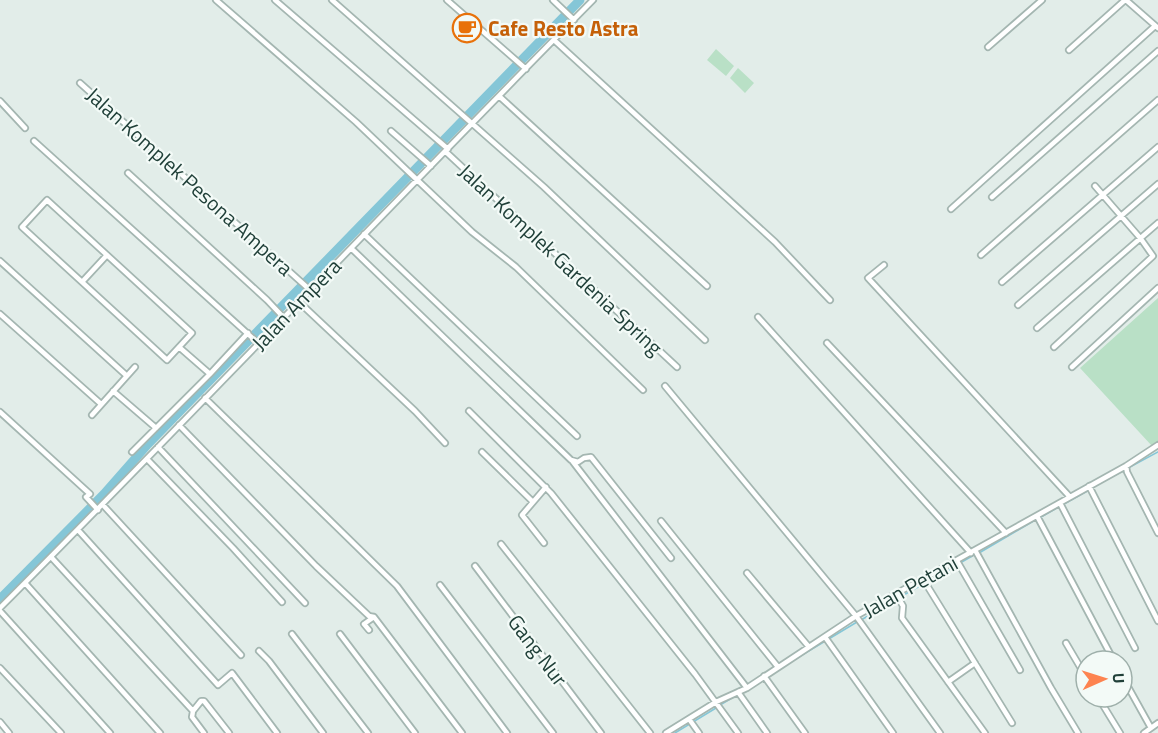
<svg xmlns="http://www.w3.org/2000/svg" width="1158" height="733" viewBox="0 0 1158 733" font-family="'Titillium Web',sans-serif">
<rect width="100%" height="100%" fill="#e2ede9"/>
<path fill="#b9e0c6" d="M716 49 734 66 726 76 707 60Z
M738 68 754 83 745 93 730 78Z
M1158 298V441L1152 446 1080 368Z"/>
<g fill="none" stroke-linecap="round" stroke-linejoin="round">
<path stroke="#85c6d7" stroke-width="1.5" d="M1093 487 1158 452
M1041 517 1089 490
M979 553 1037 519
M960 563 974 555
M900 597 956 566
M861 620 896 600
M787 664 857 622
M720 705 737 695
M675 733 716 708"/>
<path stroke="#85c6d7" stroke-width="9" d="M0 599 104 494 148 444 580 0"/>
<g stroke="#a4b6b1" stroke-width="8">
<path id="street" d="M216 0 356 122 472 232 516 267 643 390
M275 0 448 149
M332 0 544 187 705 340
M447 0 526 69
M553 0 574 20
M1126 0 1158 28
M554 40 775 242 830 300
M988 47 1042 0
M1069 50 1125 0
M80 83 310 290
M499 96 707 286
M0 101 25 128
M391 131 431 166
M34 141 258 343
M446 152 677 367
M128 173 267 300 285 319
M992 197 1158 51
M47 200 192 333 167 360 22 227Z
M951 209 1155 26
M364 234 577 436
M351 248 571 460 578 462 584 458 591 457 671 558
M981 255 1158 100
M0 261 127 376
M884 265 868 278 1070 497
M82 282 107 255
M1002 282 1158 147
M299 302 415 411 445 443
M1018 305 1158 184
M0 314 101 404
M758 317 971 553
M1037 328 1158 223
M827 343 1006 533
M179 347 210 374 248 333
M1054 347 1153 256 1141 239 1095 186
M1072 367 1158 288
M665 386 856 616 940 733
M113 391 156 428
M205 398 397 586 507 733
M469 411 551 493 695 674 738 733
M0 412 90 494 86 497 98 510
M92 415 135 367
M179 425 316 566 369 616 374 617 462 733
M158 447 305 603
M132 452 210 374
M482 452 533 502
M147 459 233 548 282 602
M573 462 747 688
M1126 466 1127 472 1158 533
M1089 486 1158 621
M1060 503 1135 648
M103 505 241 655
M1037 516 1114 661
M661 521 778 667
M78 530 218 685 232 673 277 733
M544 543 522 515 546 487
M501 544 650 733
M975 550 1051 688 1078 733
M52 558 193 711 192 717 204 733
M957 561 1020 670
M475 566 601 733
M747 573 809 647
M923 579 1012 723
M25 583 160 733
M440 585 553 733
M896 594 903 606 902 618 985 733
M0 608C200 407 394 201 593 0
M0 611 110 733
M369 630 364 624 374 617
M292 634 368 733
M340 634 415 733
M825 637 893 733
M1066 643 1086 677
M259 651 269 661 323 733
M0 668 61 733
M764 676 805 733
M1122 676 1151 728
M948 682 975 663
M738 692 767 733
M1098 697 1120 733
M193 711 201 701H204L229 733
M689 719 699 733
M0 722 9 733
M666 733 716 702 747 688 856 616 1126 466 1158 445
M1144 733 1158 723"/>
</g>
<use href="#street" stroke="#fff" stroke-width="4.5"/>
</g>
<defs>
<g id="cafe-ring" transform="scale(1.5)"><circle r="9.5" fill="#f3faf7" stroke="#e8710a" stroke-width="1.5"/><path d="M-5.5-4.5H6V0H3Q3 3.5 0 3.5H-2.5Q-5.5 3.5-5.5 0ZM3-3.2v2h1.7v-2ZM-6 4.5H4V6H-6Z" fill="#e8710a"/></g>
</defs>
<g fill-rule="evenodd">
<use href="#cafe-ring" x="467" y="28"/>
</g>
<g text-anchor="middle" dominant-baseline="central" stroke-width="4.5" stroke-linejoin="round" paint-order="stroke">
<g font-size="21" font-weight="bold" fill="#c56008" stroke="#f3faf7" text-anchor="start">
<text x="488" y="28">Cafe Resto Astra</text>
</g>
<g font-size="21" fill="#204039" stroke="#f3faf7">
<text transform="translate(190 181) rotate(42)">Jalan Komplek Pesona Ampera</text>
<text transform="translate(561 259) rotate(43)">Jalan Komplek Gardenia Spring</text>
<text transform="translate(296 304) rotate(-46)">Jalan Ampera</text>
<text transform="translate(910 586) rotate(-29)">Jalan Petani</text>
<text transform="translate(538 650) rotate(53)">Gang Nur</text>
</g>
</g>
<g transform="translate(1104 679) rotate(87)"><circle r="28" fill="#f3faf7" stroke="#9fb0ab" stroke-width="1.5"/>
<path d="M0-4.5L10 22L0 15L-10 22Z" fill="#fd8350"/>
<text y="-9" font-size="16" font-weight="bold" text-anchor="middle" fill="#204039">U</text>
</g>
</svg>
